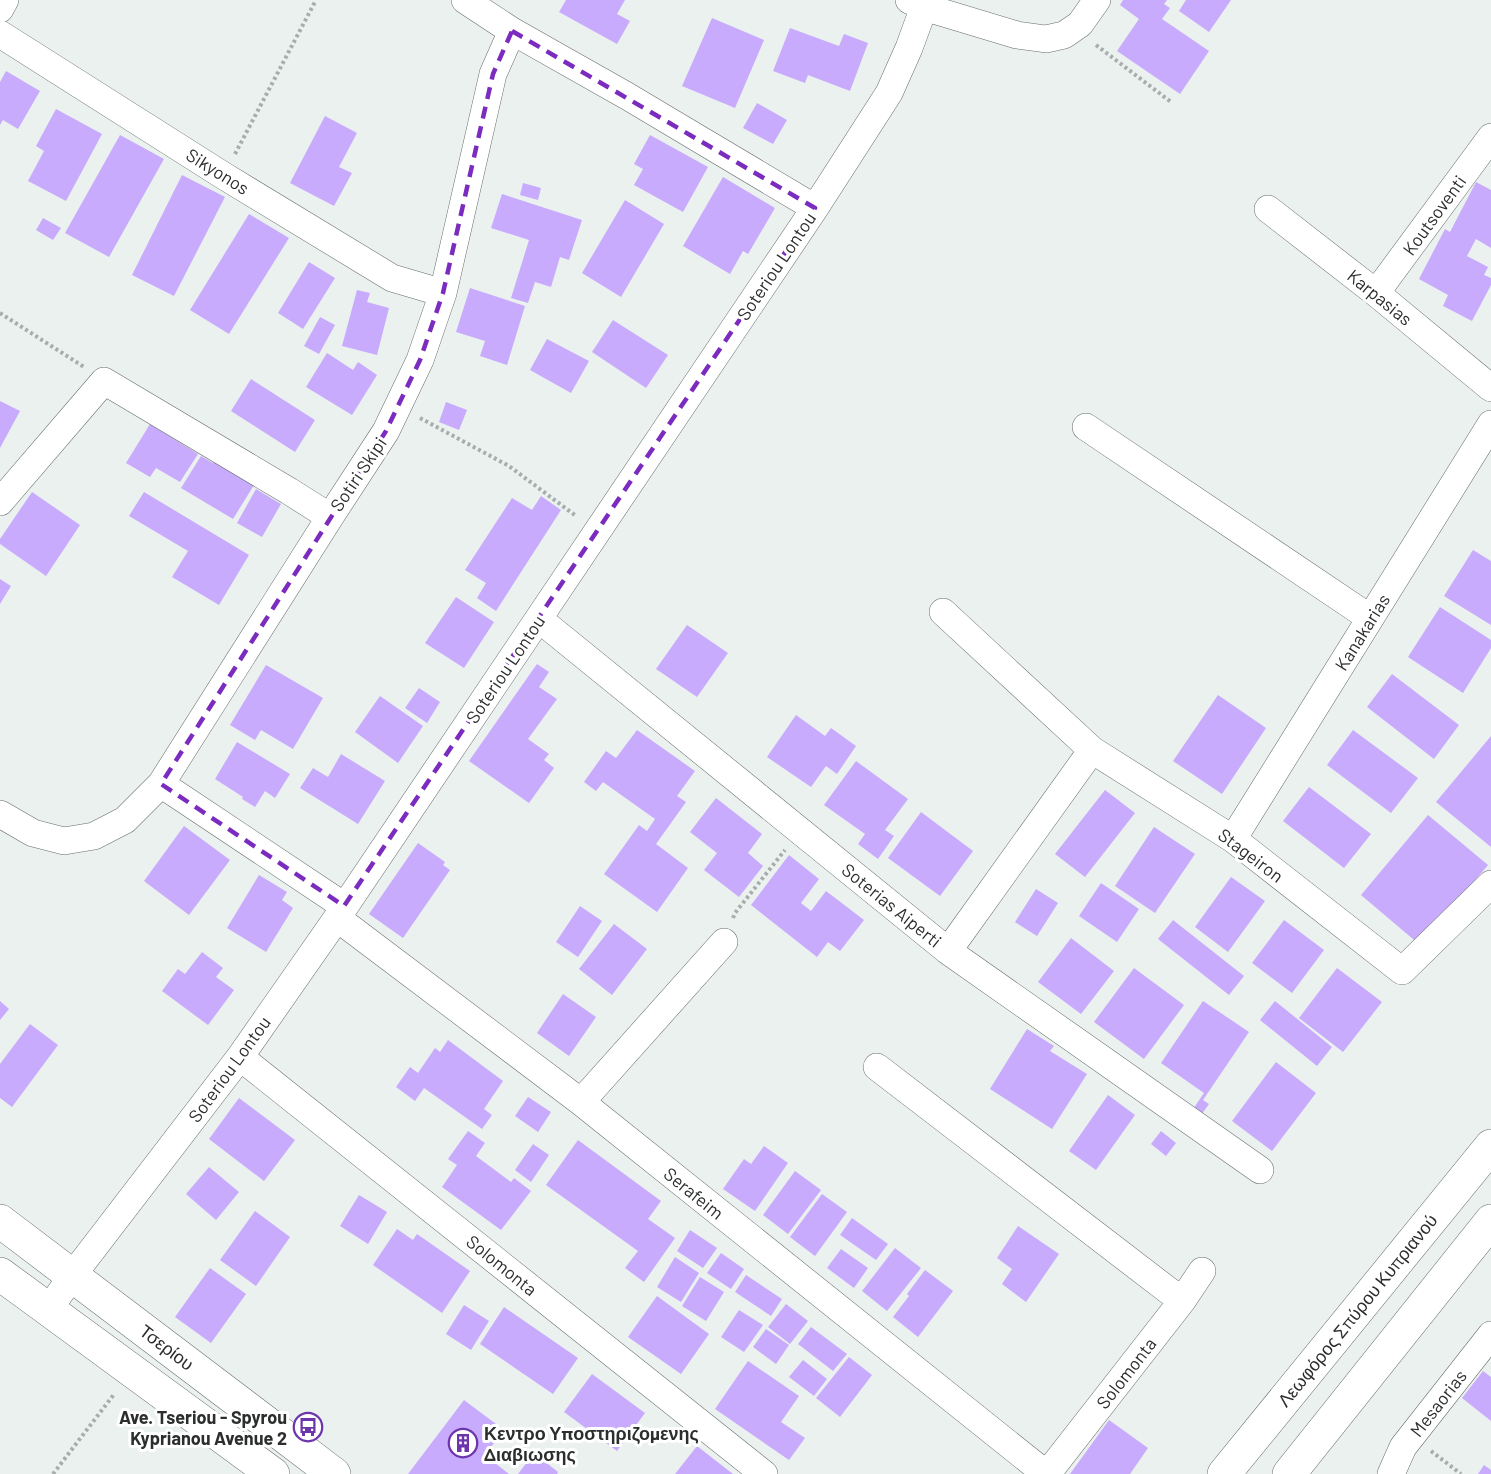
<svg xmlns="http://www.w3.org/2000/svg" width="1491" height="1474" viewBox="0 0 1491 1474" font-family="Barlow,sans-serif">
<rect width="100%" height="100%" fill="#eaf1ef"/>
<path fill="#c9abfd" d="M566 0H625L617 14 630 21 617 44 559 12Z
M1123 0H1167L1164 4 1170 8 1162 19 1209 51 1180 94 1117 51 1139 19 1120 5Z
M1186 0H1231L1209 32 1179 11Z
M712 18 764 40 735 108 682 86Z
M790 28 839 46 844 34 868 43 850 91 808 75 805 83 773 71Z
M6 71 40 91 18 129 3 120 0 125V82Z
M757 103 787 120 773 144 743 128Z
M56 109 102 134 66 201 28 181 44 151 36 146Z
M325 116 357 133 339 167 352 173 334 206 290 183Z
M120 135 164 159 109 257 65 233Z
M650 135 708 167 683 212 634 185 643 169 634 164Z
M182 175 225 197 174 296 132 275Z
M723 177 775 208 748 254 743 251 730 274 683 246Z
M1476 182 1491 190V248L1476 239 1467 256 1488 267 1484 275 1491 278V285L1472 321 1443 306 1448 295 1419 279 1445 229 1450 232Z
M523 183 541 188 538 200 520 195Z
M502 194 582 220 569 260 560 257 551 287 535 282 528 303 511 298 529 240 491 228Z
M625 200 664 224 621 297 582 273Z
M249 214 289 238 229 334 190 310Z
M43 218 61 228 53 240 36 230Z
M309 262 335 278 303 329 278 313Z
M470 288 525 306 507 365 480 356 485 341 456 332Z
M357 290 370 293 367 302 389 308 377 355 342 346Z
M320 317 335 325 319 354 304 346Z
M613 320 668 355 646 388 592 352Z
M547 339 589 361 571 393 530 370Z
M327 353 353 370 358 362 377 375 352 415 306 387Z
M251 379 315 420 295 452 231 411Z
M0 401 20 411 0 448Z
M446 402 467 410 459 430 439 422Z
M150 424 198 454 180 482 156 468 150 477 126 463Z
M201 456 213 463 214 461 254 485 233 519 181 488Z
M256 489 281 504 262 537 237 523Z
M32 492 80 525 46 576 0 544V539Z
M144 492 249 555 219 605 172 577 188 551 129 516Z
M541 496 561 510 496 611 477 598 486 583 465 570 512 498 532 510Z
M1473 550 1491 561V625L1444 596Z
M0 579 11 586 0 604Z
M456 597 494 622 464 668 425 643Z
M1440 607 1491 640V648L1463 693 1408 657Z
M687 625 728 653 697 697 656 669Z
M537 664 549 672 539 687 557 699 528 739 549 754 544 760 554 768 529 803 469 761Z
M266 665 323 698 293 749 261 730 255 740 230 725Z
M1392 674 1459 725 1434 759 1367 707Z
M419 688 440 702 427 723 405 708Z
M1218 695 1266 728 1222 794 1173 761Z
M380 696 423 726 398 763 355 732Z
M796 715 825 736 831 728 856 746 837 774 826 766 811 787 767 757Z
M637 730 695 771 677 796 686 802 656 844 688 868 657 912 604 874 639 825 647 831 655 819 603 782 596 791 584 782 606 751 616 758Z
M1353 730 1418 778 1391 813 1327 765Z
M1491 736V847L1436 802Z
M237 742 290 774 275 798 265 791 255 807 242 799 243 797 215 779Z
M341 754 385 781 358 824 300 788 313 768 328 777Z
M856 761 908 799 885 830 894 836 878 859 858 844 865 834 824 805Z
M1309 787 1371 834 1344 868 1283 821Z
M1105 790 1135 813 1085 877 1055 854Z
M716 798 762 834 748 853 763 866 739 897 704 870 717 853 690 832Z
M921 812 973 851 940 896 888 858Z
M1428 815 1488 865 1420 945 1361 895Z
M184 826 230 860 189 915 144 881Z
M1154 827 1195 854 1155 913 1115 886Z
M418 843 445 862 443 865 450 870 403 938 369 914Z
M789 855 819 879 801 903 811 911 826 891 864 920 840 951 828 942 817 957 751 905Z
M259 875 287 892 282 900 293 908 266 952 227 928Z
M1231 877 1265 901 1228 952 1195 927Z
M1101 883 1139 909 1117 942 1079 916Z
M1036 889 1058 903 1037 936 1015 922Z
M580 906 602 921 578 957 556 942Z
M1173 920 1244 976 1229 995 1158 939Z
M1284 920 1324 950 1292 993 1252 963Z
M614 924 647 949 612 995 579 969Z
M1071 938 1114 971 1081 1014 1038 982Z
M202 952 223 968 216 977 234 990 208 1025 162 991 178 969 185 974Z
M1134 968 1184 1005 1144 1059 1094 1022Z
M1337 968 1382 1002 1343 1052 1299 1018Z
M563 994 596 1017 569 1056 537 1033Z
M0 1001 9 1009 0 1020Z
M1203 1001 1249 1032 1203 1100 1209 1104 1199 1118 1191 1112 1204 1093 1161 1063Z
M1275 1001 1332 1047 1317 1066 1260 1020Z
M30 1024 58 1045 12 1107 0 1098V1064Z
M1027 1029 1054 1046 1050 1051 1087 1074 1052 1129 990 1089Z
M448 1040 503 1081 484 1109 492 1115 482 1129 424 1088 415 1101 396 1087 410 1067 418 1073 435 1048 440 1052Z
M1276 1062 1316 1093 1272 1151 1232 1121Z
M1108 1095 1135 1115 1096 1170 1069 1151Z
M528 1097 551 1112 538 1132 515 1116Z
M239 1098 295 1140 264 1181 209 1139Z
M468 1131 485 1143 476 1156 511 1182 514 1178 531 1191 501 1230 442 1187 457 1165 448 1159Z
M1161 1131 1176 1143 1166 1156 1151 1144Z
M578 1140 661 1201 648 1219 675 1238 644 1282 625 1268 638 1251 546 1185Z
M533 1144 549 1155 531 1182 515 1170Z
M764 1146 788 1163 755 1211 723 1189 744 1159 751 1164Z
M209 1167 239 1192 216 1220 186 1194Z
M795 1171 821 1190 788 1234 763 1215Z
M822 1194 847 1212 815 1256 790 1237Z
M359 1195 387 1212 368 1244 340 1226Z
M255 1211 290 1237 256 1286 220 1260Z
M852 1218 888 1244 876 1260 840 1235Z
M1018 1226 1059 1254 1026 1302 1002 1284 1012 1269 997 1258Z
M397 1229 413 1240 417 1234 470 1271 442 1313 373 1265Z
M690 1230 717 1248 703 1268 677 1251Z
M895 1248 921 1268 887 1311 862 1291Z
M841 1249 868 1268 854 1288 827 1268Z
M721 1253 744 1269 731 1289 707 1273Z
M675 1257 699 1273 681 1302 657 1287Z
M210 1268 246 1294 211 1343 175 1317Z
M925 1270 953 1291 918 1337 893 1317 909 1296 907 1294Z
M746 1275 782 1299 771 1316 735 1292Z
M700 1277 724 1292 706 1321 682 1306Z
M657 1296 709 1334 681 1374 628 1337Z
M786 1304 808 1321 790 1344 768 1327Z
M464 1305 489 1321 471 1350 446 1334Z
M504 1307 578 1358 553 1394 480 1344Z
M739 1310 763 1325 744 1352 721 1337Z
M811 1327 847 1354 833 1371 798 1344Z
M766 1329 789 1345 776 1364 753 1347Z
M849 1357 872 1375 840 1417 816 1398Z
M803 1360 827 1379 814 1396 789 1377Z
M748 1361 799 1396 781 1422 805 1438 789 1460 715 1409Z
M1483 1371 1491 1377V1421L1462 1398Z
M592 1374 645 1413 617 1451 564 1412Z
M464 1400 504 1430 485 1455 509 1474H408Z
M1109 1420 1148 1448 1130 1474H1070Z
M697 1446 733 1474H675Z
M534 1453 558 1472 557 1474H518Z
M1484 1465 1491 1470V1474H1478Z"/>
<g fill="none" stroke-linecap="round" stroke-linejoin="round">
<g stroke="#666d6b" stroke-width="28">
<path id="minor" d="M465 0 512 31 627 96 815 208
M909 0 924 7 1017 35 1046 39 1064 35 1080 24 1097 0
M0 9 5 0
M0 34 224 176 392 278 443 293
M1268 209 1376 293 1491 388
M1376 293 1491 137
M1086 427 1370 618
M0 502 104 381 289 491 330 517
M943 612 1092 750 1233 839 1402 971 1491 884
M539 619 948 951 1260 1170
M161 784 344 906
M0 814 33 833 64 841 94 836 125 820 161 784 330 517 386 431 420 360 443 293 493 74 512 31
M1233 839 1491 424
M337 918 581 1102 1046 1474
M948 951 1092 750
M240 1057 764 1474
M877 1067 1182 1301
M581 1102 724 942
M49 1309 72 1276 240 1057 337 918 815 208 889 93 909 48 924 7
M1047 1474 1182 1301 1202 1271
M1391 1474 1403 1447 1491 1335"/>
</g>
<g stroke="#666d6b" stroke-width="34">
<path id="primary" d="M0 1221 334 1474
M0 1274 273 1474
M1224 1474 1491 1146
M1289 1474 1491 1221"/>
</g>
<path stroke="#a8adac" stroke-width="4" stroke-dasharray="3 3" stroke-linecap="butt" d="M1096 45 1171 102
M235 154 316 0
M0 313 84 367
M420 418 509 466 576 516
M733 918 735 913 785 850
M1431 1451 1461 1474
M53 1474 115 1393"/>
<use href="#minor" stroke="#fff" stroke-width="27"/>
<use href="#primary" stroke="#fff" stroke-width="33"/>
</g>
<path fill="none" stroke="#7b2cbf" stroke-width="4.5" stroke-dasharray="12 8" stroke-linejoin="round" d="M512 31 815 208 344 906 161 784 386 431 420 360 443 293 493 74Z"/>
<defs>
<g id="bus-ring" transform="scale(1.5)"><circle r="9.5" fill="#fff" stroke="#6c35ac" stroke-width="1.5"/><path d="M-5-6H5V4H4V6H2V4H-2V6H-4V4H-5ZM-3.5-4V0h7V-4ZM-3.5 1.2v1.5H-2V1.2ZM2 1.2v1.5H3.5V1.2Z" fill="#6c35ac"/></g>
<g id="building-ring" transform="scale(1.5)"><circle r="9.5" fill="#fff" stroke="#6c35ac" stroke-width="1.5"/><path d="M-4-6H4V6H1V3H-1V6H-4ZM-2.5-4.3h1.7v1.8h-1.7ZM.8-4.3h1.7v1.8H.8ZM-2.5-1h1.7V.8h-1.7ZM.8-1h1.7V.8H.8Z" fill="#6c35ac"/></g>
</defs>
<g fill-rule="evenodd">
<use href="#bus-ring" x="308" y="1427"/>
<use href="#building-ring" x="463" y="1443"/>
</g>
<g text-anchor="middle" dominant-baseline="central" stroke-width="6" stroke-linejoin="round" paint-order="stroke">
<g font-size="18" fill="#2b2e2d" stroke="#fff">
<text transform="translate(218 171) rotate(32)">Sikyonos</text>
<text transform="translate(1434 215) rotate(-54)">Koutsoventi</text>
<text transform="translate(776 266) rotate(-56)">Soteriou Lontou</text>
<text transform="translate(1380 297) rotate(39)">Karpasias</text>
<text transform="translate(358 474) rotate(-56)">Sotiri Skipi</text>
<text transform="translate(1362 632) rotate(-58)">Kanakarias</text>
<text transform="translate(505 669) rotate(-56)">Soteriou Lontou</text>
<text transform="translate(1251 855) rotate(37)">Stageiron</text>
<text transform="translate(892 905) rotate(39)">Soterias Aiperti</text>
<text transform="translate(229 1069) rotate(-54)">Soteriou Lontou</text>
<text transform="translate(694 1193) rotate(39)">Serafeim</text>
<text transform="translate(502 1265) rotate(39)">Solomonta</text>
<text transform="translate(1357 1310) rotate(-51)">Λεωφόρος Σπύρου Κυπριανού</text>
<text transform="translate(167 1347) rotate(37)">Τσερίου</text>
<text transform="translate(1126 1373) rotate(-52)">Solomonta</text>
<text transform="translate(1438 1403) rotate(-52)">Mesaorias</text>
</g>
<g font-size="18" font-weight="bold" fill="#2b2e2d" stroke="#fff" text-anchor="end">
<text x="287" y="1417">Ave. Tseriou - Spyrou<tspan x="287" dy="21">Kyprianou Avenue 2</tspan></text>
<text x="484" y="1433" text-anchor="start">Κεντρο Υποστηριζομενης<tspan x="484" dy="21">Διαβιωσης</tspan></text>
</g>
</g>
</svg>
